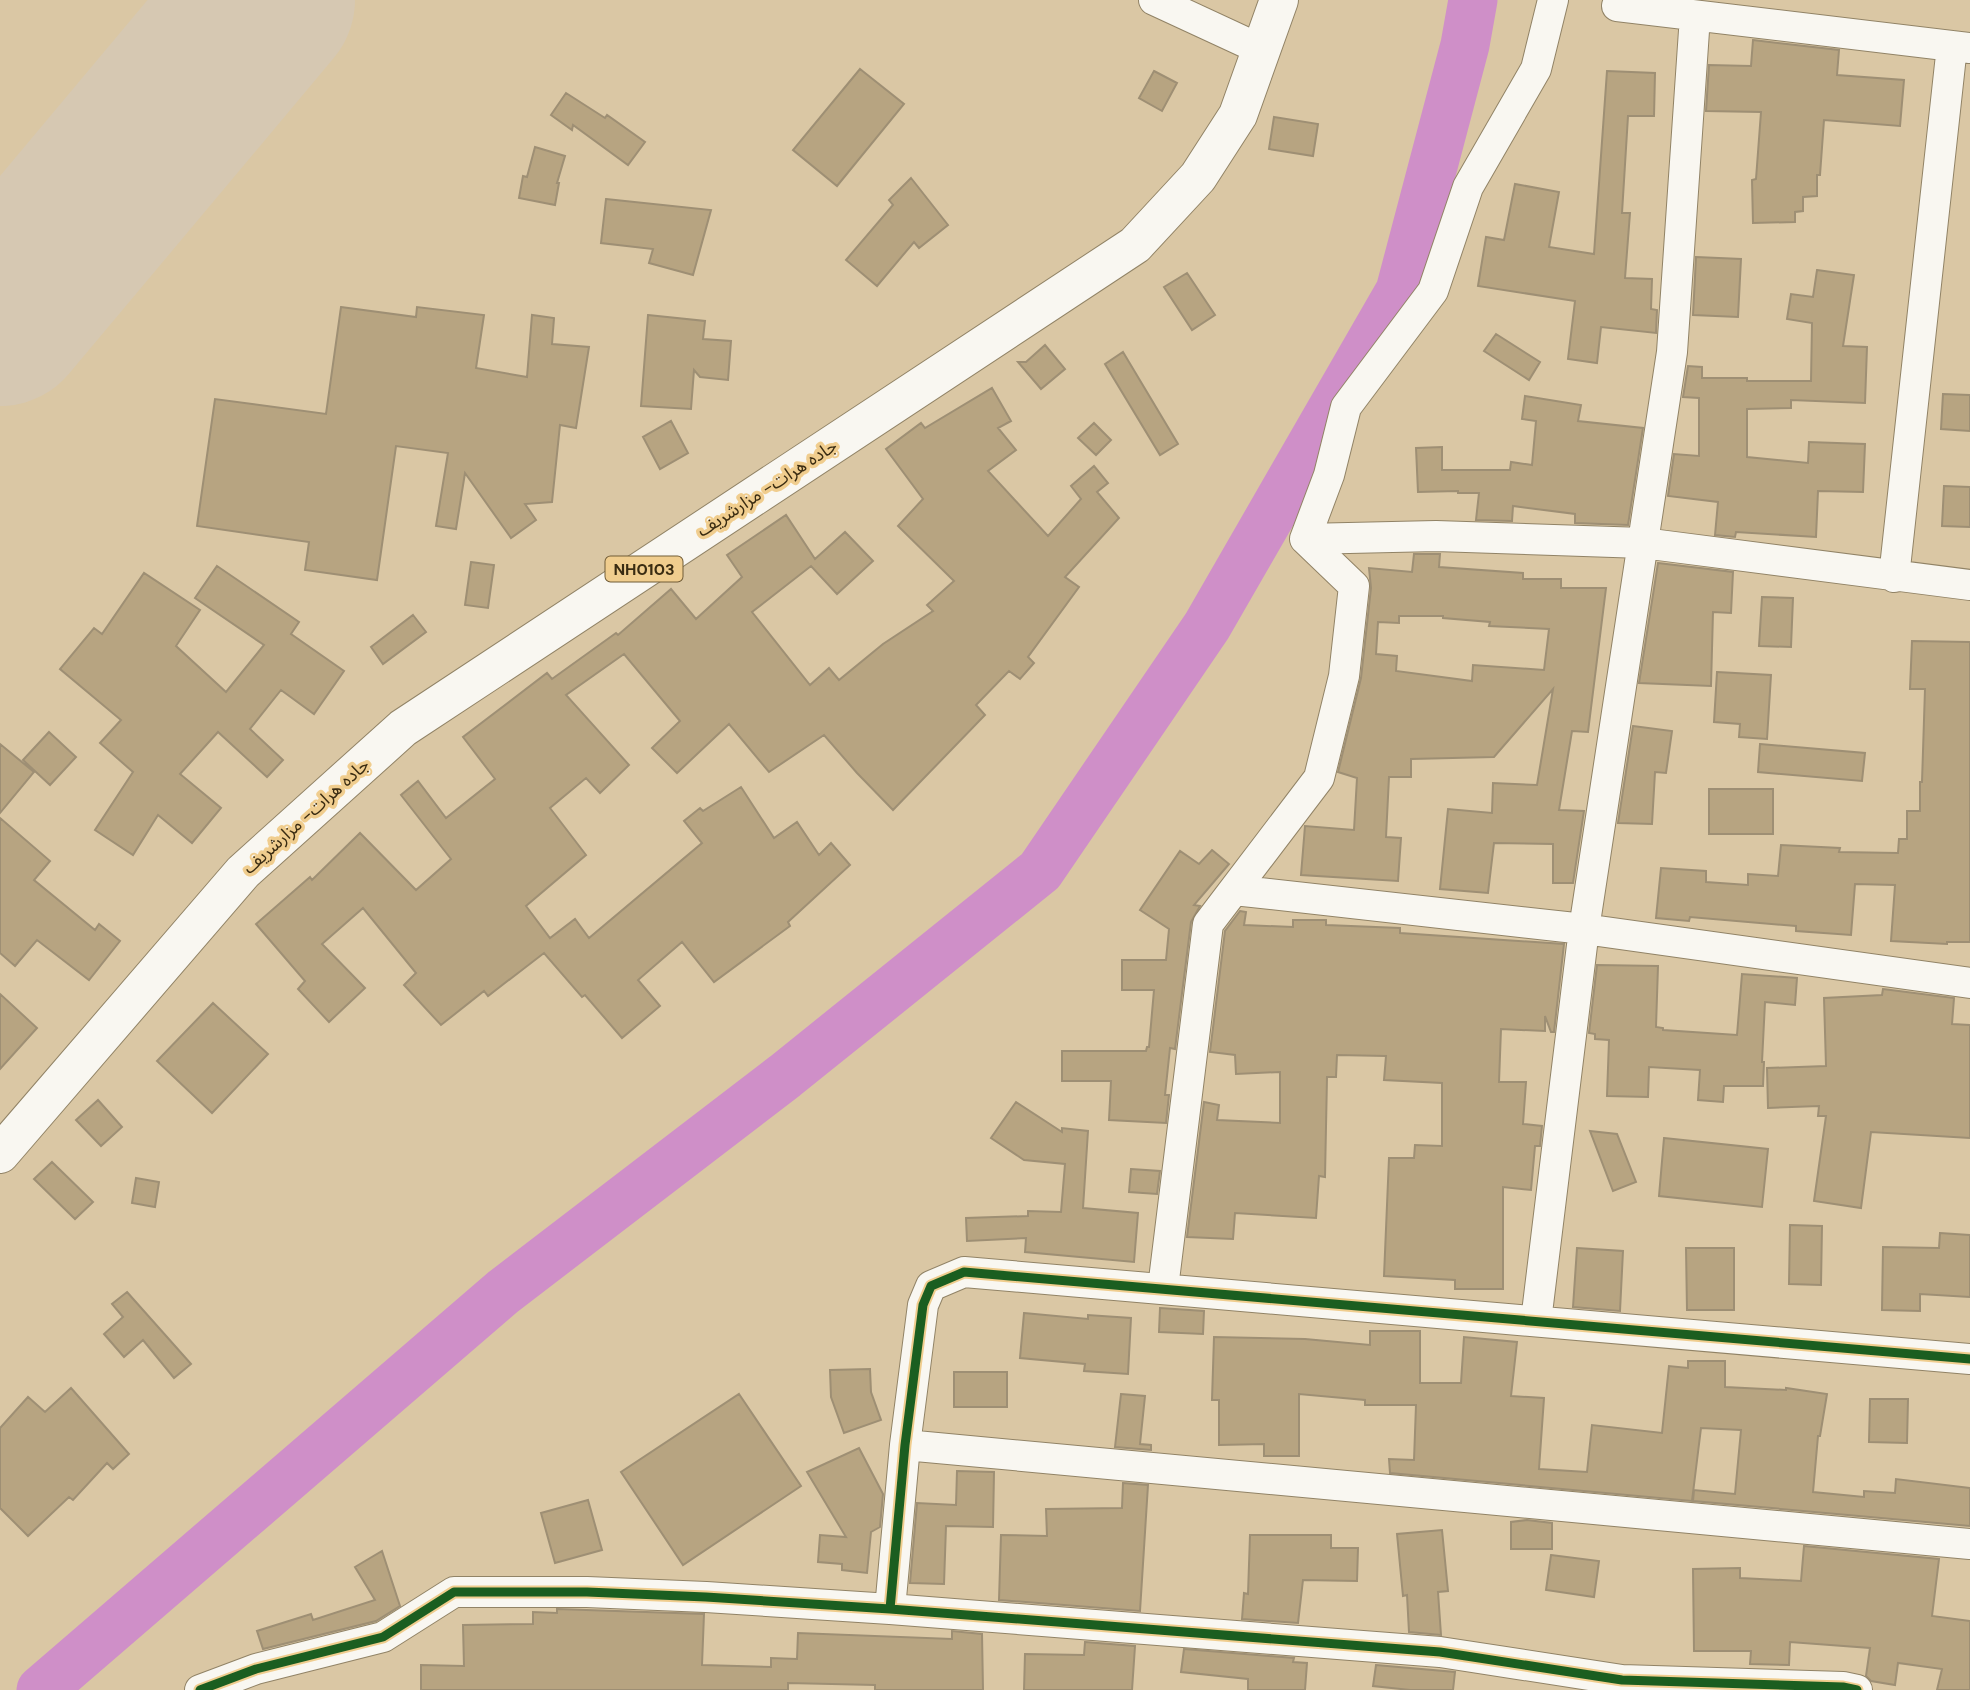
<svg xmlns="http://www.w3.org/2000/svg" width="1970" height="1690" viewBox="0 0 1970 1690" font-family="'DM Sans','Noto Sans Arabic',sans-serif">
<rect width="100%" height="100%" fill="#dac7a4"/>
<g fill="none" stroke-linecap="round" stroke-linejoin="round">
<path stroke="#cf8fc8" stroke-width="49" d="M41 1690 503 1292 785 1076 1040 871 1207 626 1400 291 1465 45 1473 0"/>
<path stroke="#d6c8b2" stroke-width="180" d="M0 316 265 0"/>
</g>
<path fill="#b7a481" stroke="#9e8f74" stroke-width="2" fill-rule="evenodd" d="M1753 40 1839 50 1837 75 1904 80 1900 126 1824 120 1820 175H1817V196L1803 197V211L1795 212V222L1753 223 1752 180 1756 179 1761 112 1706 111 1709 65 1751 66Z
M860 69 904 104 837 186 793 150Z
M1154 71 1177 83 1162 111 1139 98Z
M1607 71 1655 73 1654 116H1628L1622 213H1630L1625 278 1652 279 1651 309 1657 310 1656 333 1601 327 1597 363 1568 359 1575 301 1478 286 1486 237 1504 240 1515 184 1559 192 1549 247 1594 254Z
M566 93 605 118 607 115 645 142 628 165 573 125 572 130 551 115Z
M1274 117 1318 124 1313 156 1269 149Z
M535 147 565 156 557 183H559L555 205 519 198 523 176 527 177Z
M911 178 948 225 919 248 914 242 877 286 846 260 893 205 889 200Z
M606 199 711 210 693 275 649 263 653 249 601 243Z
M1696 257 1741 259 1738 317 1693 315Z
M1817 270 1854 275 1843 346 1867 347 1865 403 1791 400V408L1747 409V457L1808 463 1809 442 1865 444 1863 492 1818 491 1816 537 1736 532 1735 537 1715 535 1718 502 1668 496 1674 454 1699 456V398L1683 397 1688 366 1702 367V378H1747V381H1811L1812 323 1787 319 1791 294 1813 297Z
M1187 273 1215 315 1192 330 1164 287Z
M341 307 416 317 417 307 484 315 476 368 527 377 532 315 554 318 552 344 589 347 576 428 560 425 552 502 525 504 536 520 511 538 465 473 456 529 436 526 448 453 396 446 377 580 305 570 309 542 197 526 215 399 326 414Z
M648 315 705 321 703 339 731 341 728 380 700 377 694 370 691 409 641 406Z
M1496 334 1540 362 1529 380 1484 351Z
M1045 345 1065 369 1041 389 1018 362H1026Z
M1123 352 1178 444 1160 455 1105 364Z
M992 388 1011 421 998 428 1016 450 988 471 1048 536 1081 499 1071 486 1094 466 1108 483 1097 492 1119 518 1065 577 1079 587 1028 657 1034 663 1020 679 1009 671 976 705 985 715 893 810 857 773 824 735 769 772 729 724 677 773 652 748 680 721 624 654 566 695 629 765 600 793 586 778 550 808 586 855 526 906 550 938 575 919 589 938 702 843 684 821 700 808 703 811 741 787 774 838 797 822 819 855 831 843 850 865 788 922 790 926 714 982 682 942 638 980 660 1006 622 1038 585 995 582 997 544 953 488 996 484 991 441 1025 404 985 416 973 363 908 322 944 365 988 329 1022 298 989 305 981 256 924 310 877 312 880 360 833 416 890 451 859 401 795 418 781 446 818 495 779 463 737 547 673 552 679 616 633 618 635 671 589 696 619 742 577 727 555 786 515 815 559 845 532 873 561 837 594 811 566 752 612 810 685 829 668 839 680 883 644 933 611 927 605 954 581 898 526 923 499 886 449 921 423 925 428Z
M1943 394 1970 395V431L1941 429Z
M1525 396 1581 405 1578 421 1643 428 1628 525 1575 523V514L1513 506 1512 521 1476 520 1479 493H1458V491L1418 492 1416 448 1442 447V470H1510L1511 462 1532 465 1536 421 1522 419Z
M671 421 688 453 660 469 643 437Z
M1094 423 1111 440 1096 455 1078 438Z
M1944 486 1970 487V527L1942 526Z
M1414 554H1440L1439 567 1523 573V579H1561V588H1606L1588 732 1572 731 1559 810 1584 811 1573 883H1553V844L1494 843 1488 893 1440 889 1448 809 1492 813 1493 783 1537 785 1553 689 1494 757 1411 759V777H1389L1386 837 1401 838 1398 881 1301 875 1305 826 1354 830 1357 778 1338 772 1361 678 1371 588 1369 568 1412 572ZM1399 616H1443V618L1490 622 1489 626 1549 629 1544 670 1473 665 1472 681 1396 671 1397 656 1376 654 1378 622 1399 623Z
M471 562 494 565 488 608 465 605Z
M1658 563 1733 572 1731 613 1713 612 1711 686 1639 683Z
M217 566 299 622 291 634 344 671 314 714 281 690 250 729 283 760 267 777 218 732 180 774 221 808 192 843 158 815 133 855 95 830 133 772 100 743 121 720 60 669 94 628 102 634 144 573 200 610 176 646 226 692 264 645 195 598Z
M1762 597 1793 598 1791 647 1759 646Z
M413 615 426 632 383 664 371 647Z
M1912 641 1970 642V942H1947V944L1891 941 1895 885 1855 884 1851 935 1796 931V926L1690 917 1689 921 1656 918 1661 868 1706 871V882L1748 885V874L1778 876 1781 845 1840 848 1839 852 1898 853 1899 839H1907V811H1920V782H1922L1925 689H1910Z
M1717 672 1771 675 1767 739 1739 737 1740 724 1714 722Z
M1633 726 1672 731 1666 773 1655 772 1652 824 1618 823Z
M49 732 76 757 50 785 23 760Z
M0 744 34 772 0 813Z
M1760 744 1865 753 1862 781 1758 772Z
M1709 789H1773V834H1709Z
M0 818 50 861 34 880 95 930 99 924 120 941 89 980 37 940 15 966 0 953Z
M1212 850 1229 864 1194 905 1200 906 1191 922 1175 1049 1170 1048 1165 1095H1169L1166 1123 1109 1120 1111 1081H1062V1051H1146L1147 1047H1149L1154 990H1122V960H1166L1169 929 1140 910 1180 851 1199 864Z
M1240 911 1246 912 1244 925 1293 927V920H1326V925L1400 928V933L1564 944 1554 1032H1551L1545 1016V1031L1501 1029 1499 1082H1526L1523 1124 1542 1126 1540 1146H1535L1531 1190 1503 1187V1289H1455V1280L1384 1276 1389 1158H1414L1415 1145 1442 1146V1083L1384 1080 1386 1056 1337 1055 1336 1077H1327L1325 1177 1319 1176 1316 1218 1235 1213 1233 1239 1187 1237 1204 1102 1219 1105 1217 1120 1280 1123V1072L1236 1074 1235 1055 1210 1052 1225 931Z
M1597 965 1658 966 1656 1027 1663 1028V1030L1737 1035 1742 974 1797 978 1795 1005 1765 1002 1762 1062H1764L1763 1086H1724L1723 1102 1698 1100 1700 1070 1649 1067 1648 1097 1607 1096 1609 1040 1595 1039V1034L1589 1033Z
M1883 989 1954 998 1952 1024 1970 1025V1138L1871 1132 1861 1208 1814 1201 1826 1116H1818L1819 1106 1768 1108 1767 1068 1826 1066 1824 998 1882 995Z
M0 994 37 1028 0 1069Z
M213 1003 268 1054 212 1113 157 1061Z
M98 1100 122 1127 101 1146 76 1120Z
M1016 1102 1062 1132V1128L1088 1131 1083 1208 1138 1213 1134 1262 1025 1252 1026 1238 967 1241 966 1218 1028 1216V1211L1061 1212 1065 1164 1024 1160 991 1138Z
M1590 1131 1617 1134 1636 1182 1613 1191Z
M1664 1138 1768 1149 1762 1207 1659 1196Z
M52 1162 93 1202 75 1219 34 1179Z
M1131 1169 1160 1171 1157 1194 1129 1192Z
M136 1178 159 1182 155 1207 132 1203Z
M1790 1225 1822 1226 1821 1285 1789 1284Z
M1940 1233 1970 1235V1297L1920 1294V1311L1882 1310 1883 1247 1939 1248Z
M1577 1248 1623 1251 1620 1311 1573 1307Z
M1686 1248H1734V1310H1687Z
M127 1292 191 1364 174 1378 143 1340 124 1357 104 1334 123 1317 112 1304Z
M1160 1308 1204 1311 1203 1334 1159 1332Z
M1024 1313 1088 1319V1315L1131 1318 1128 1374 1084 1371 1085 1364 1020 1358Z
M1370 1331H1420V1383H1461L1464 1337 1517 1342 1511 1396 1544 1398 1539 1469 1587 1472 1592 1425 1662 1433 1669 1366 1688 1368V1361H1725V1387L1786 1390V1388L1827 1394 1820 1436H1818L1813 1492 1864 1497V1491L1895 1493 1896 1479 1970 1488V1526L1693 1501 1694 1490 1735 1494 1741 1430 1701 1428 1692 1501 1390 1473 1389 1459 1414 1460 1416 1405H1365V1400L1299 1394V1456H1264V1444L1219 1445V1400H1212L1214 1337 1305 1339 1370 1345Z
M870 1369 871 1392 881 1420 844 1433 831 1397 830 1370Z
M954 1372H1007V1407H954Z
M71 1388 129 1454 113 1469 107 1463 73 1500 69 1497 28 1536 0 1508V1428L28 1397 45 1412Z
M739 1394 801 1486 683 1565 621 1472Z
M1121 1394 1145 1396 1140 1444 1151 1445V1450L1115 1447Z
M1870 1399H1908L1907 1443 1869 1442Z
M859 1448 883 1494 880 1527 871 1532 867 1573 842 1570V1564L818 1562 820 1535 846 1537 807 1472Z
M957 1471 994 1472 993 1527 946 1526 944 1584 910 1583 917 1503 956 1505Z
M1123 1483 1148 1485 1140 1611 999 1600 1001 1535 1047 1536 1046 1509 1122 1508Z
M588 1500 602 1550 555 1563 541 1513Z
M1527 1520 1552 1523V1549H1511V1522Z
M1442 1530 1448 1591 1438 1592 1441 1635 1409 1632 1407 1595 1403 1596 1397 1534Z
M1250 1535H1331V1548H1358L1357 1581 1303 1580 1298 1623 1242 1619 1244 1593 1248 1594Z
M1804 1546 1939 1559 1932 1616 1970 1621V1690H1937L1942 1669 1898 1663 1895 1685 1871 1681 1866 1676 1870 1648 1790 1642 1789 1665 1750 1664 1751 1651H1694L1693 1569 1740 1568V1578L1801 1581Z
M382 1551 400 1606 376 1621 263 1649 257 1631 311 1614 313 1620 375 1600 355 1567Z
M1551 1555 1599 1561 1594 1597 1546 1590Z
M557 1609 704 1614 702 1665 771 1667V1658L797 1659 798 1633 952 1639V1631L982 1634 983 1690H875V1685L788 1683V1690H421V1665L464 1666 463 1625 533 1624V1612L557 1613Z
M1085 1642 1135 1646 1132 1690H1024L1025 1654 1084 1655Z
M1184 1649 1294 1658 1293 1662 1307 1663 1305 1690H1248V1679L1181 1672Z
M1376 1665 1455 1672 1453 1690H1410L1373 1686Z"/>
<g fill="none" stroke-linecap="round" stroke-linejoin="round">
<g stroke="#918366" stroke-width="32">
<path id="street" d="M1154 0 1262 50
M1617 6 1970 48
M1305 539 1436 536 1643 543 1970 585
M1305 539 1329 475 1346 407 1433 291 1468 187 1536 69 1553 0
M1894 577 1952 46
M1234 890 1584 929 1970 983
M1163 1288 1208 924 1319 778 1344 676 1354 586 1305 539
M1536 1321 1584 929 1672 352 1695 16
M905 1445 1970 1544
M890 1609 905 1445 923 1305 931 1286 964 1272 1970 1359
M200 1690 256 1669 383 1637 454 1592H587L706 1597 890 1609 1440 1652 1622 1680 1843 1687 1857 1690"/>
</g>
<g stroke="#918366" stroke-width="40">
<path id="highway" d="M0 1154 243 872 403 728 1135 245 1198 177 1238 115 1279 0"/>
</g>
<use href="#street" stroke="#f9f7f1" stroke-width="30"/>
<use href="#highway" stroke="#f9f7f1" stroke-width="38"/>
<g stroke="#f0cd8e" stroke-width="13">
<path id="cycleway" d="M890 1609 905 1445 923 1305 931 1286 964 1272 1970 1359
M200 1690 256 1669 383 1637 454 1592H587L706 1597 890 1609 1440 1652 1622 1680 1843 1687 1857 1690"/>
</g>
<use href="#cycleway" stroke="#1b5e20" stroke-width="9"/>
</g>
<g text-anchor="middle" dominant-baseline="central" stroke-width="7" stroke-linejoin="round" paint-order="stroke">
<rect fill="#f0cd8e" stroke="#715c37" stroke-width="2" x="605.5" y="556.5" width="77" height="25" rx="5"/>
<g font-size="16" font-weight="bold" fill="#3a2c12">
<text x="644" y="569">NH0103</text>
</g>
<g font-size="18" fill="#3a2c12" stroke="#f0cd8e">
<text transform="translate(767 488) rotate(-33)">جاده هرات- مزارشریف</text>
<text transform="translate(306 816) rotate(-42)">جاده هرات- مزارشریف</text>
</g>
</g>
</svg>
